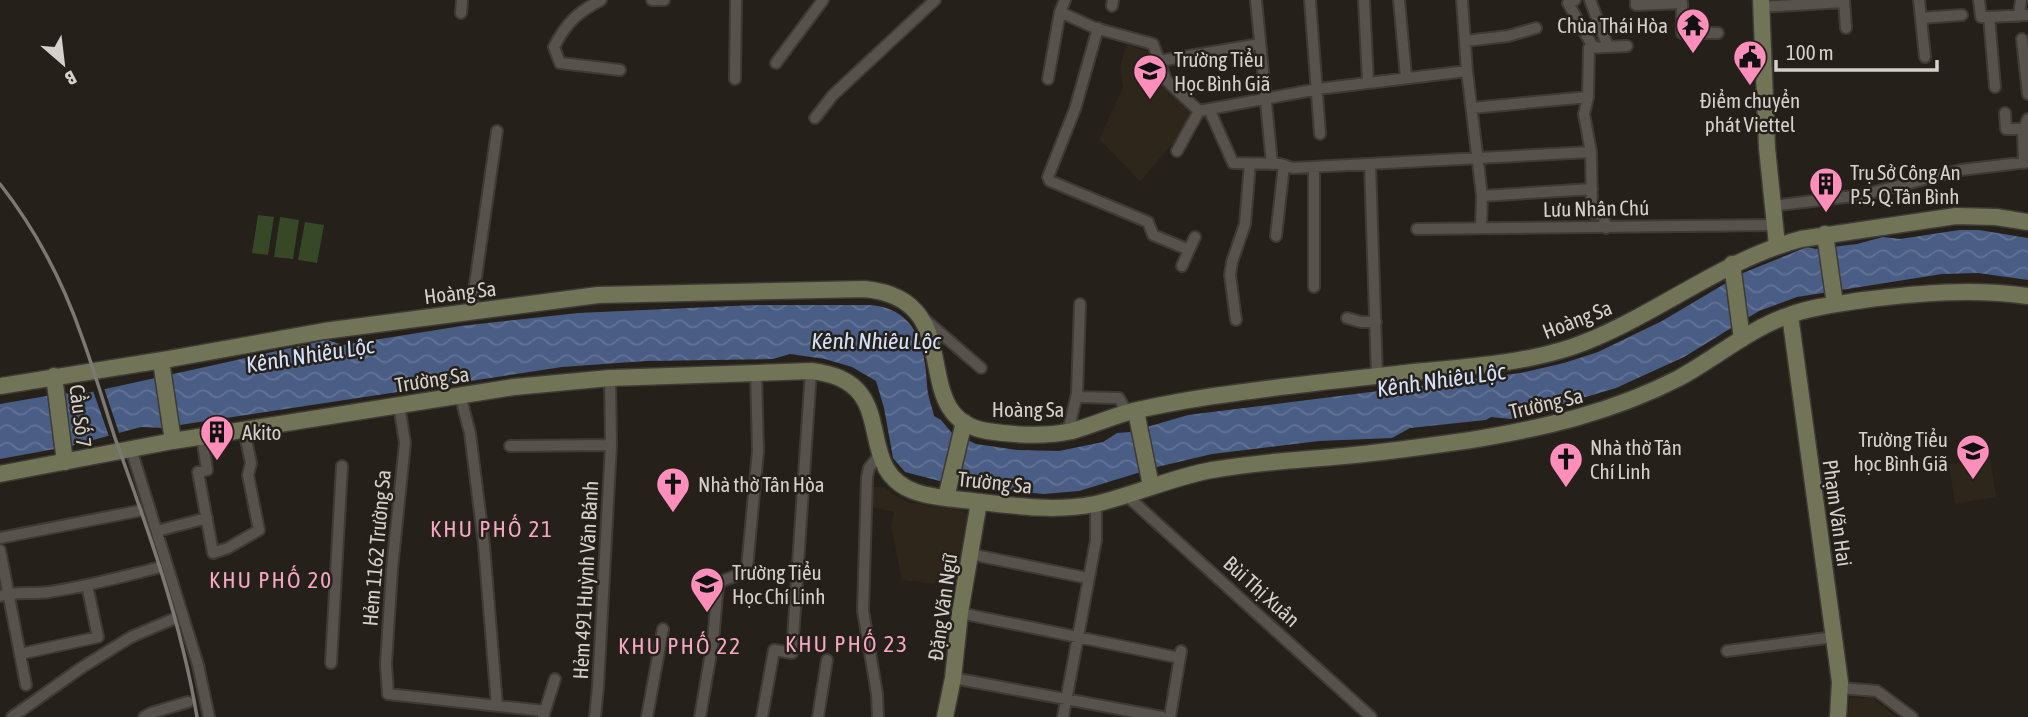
<svg xmlns="http://www.w3.org/2000/svg" width="2028" height="717" viewBox="0 0 2028 717" font-family="'Asap Condensed',sans-serif">
<defs>
<pattern id="water-waves" width="16" height="10" patternUnits="userSpaceOnUse" patternTransform="scale(1.75)"><rect width="16" height="10" fill="#4a5d85"/><path d="M0 5q4-4 8 0t8 0" fill="none" stroke="#637395"/></pattern>
</defs>
<rect width="100%" height="100%" fill="#25201a"/>
<path fill="#2f261b" d="M1127 44 1147 52 1198 115 1140 181 1099 139 1123 88 1120 66Z
M1990 458 1996 497 1955 504 1949 464Z
M870 487H884L899 498 911 503 964 511 970 520 959 583 936 579 935 584 902 580 891 525 894 512 870 507Z
M1850 698H1872L1897 717H1848Z"/>
<path fill="#364826" d="M258 215 274 217 268 255 252 253Z
M280 217 299 220 293 259 274 257Z
M305 222 324 225 317 263 298 260Z"/>
<path fill="url(#water-waves)" d="M1959 230H1979L2028 238V280L1978 273 1942 274 1797 297 1759 311 1684 357 1616 388 1511 419 1491 417 1486 420 1410 428 1392 438 1319 441 1212 454 1157 467 1079 491 1044 494 959 486 905 472 893 458 884 408 876 381 852 367 825 359 790 354 773 359 646 361 562 367 186 424 163 428 141 427 71 446 0 459V404L64 393 78 395 327 340 343 345 461 326 578 313 755 305H871C916 309 925 346 927 384 927 395 932 406 934 416L941 420 951 432 976 444 1017 450 1059 451 1103 442 1117 433 1130 432 1188 415 1521 373 1564 363 1598 352 1662 321 1743 273 1807 247 1816 249 1857 244 1883 237 1900 239Z"/>
<path fill="#25201a" d="M103 385 120 436 110 439 92 388Z"/>
<g fill="none" stroke-linecap="round" stroke-linejoin="round">
<g stroke="#3e3a35" stroke-width="14">
<path id="street" d="M601 0C578 12 566 23 554 47L560 63 620 70
M652 0H664
M1065 0 1060 12 1095 28 1153 44 1166 80 1199 111 1318 89 1467 71
M1256 0 1272 164
M1310 0 1320 134
M1364 0 1368 82
M1399 0 1406 77
M1462 0 1467 71 1482 196 1481 228
M1575 0 1568 3 1593 47
M1590 0 1608 47
M1636 0V5L1682 3V33H1718
M1844 0 1846 28
M1919 0 1925 57
M1979 0 1981 17H1989L1995 87
M1112 6 1113 0
M1761 7 1844 2
M461 13 462 0
M2019 16 2021 0
M1989 17 2028 15
M1921 18 1962 15
M1098 28 1075 109 1048 177 1050 181 1148 222 1153 235 1189 250 1195 237
M2022 39 2028 94
M1465 41 1508 36 1536 28
M1159 61 1260 44
M776 63 823 0
M735 79 736 0
M1048 79 1060 12
M1472 108 1588 97
M1209 109 1233 163 1280 164 1293 168 1591 152
M2005 113 2006 129H2020L2023 131
M815 118 833 95 935 0
M1177 151 1199 111
M2024 163 2023 131 2028 119
M1370 164 1377 376
M1482 196 1592 189
M1772 206 1862 195 1961 170 2028 162
M1606 228 1603 215 1592 213 1591 152 1584 114 1588 97 1589 48 1627 46
M1417 229 1775 225
M1276 236 1284 165
M1182 266 1189 250
M1314 287V167
M471 312 497 131
M922 317 981 368
M1347 318 1361 322H1376
M1236 320 1230 275 1232 262 1245 224 1250 164
M460 395 470 433 484 545 497 706
M1076 397 1119 398 1127 413
M399 405 405 443 392 569 386 664 388 694 545 711
M1068 432 1077 394 1080 304
M202 437 207 470 198 472 213 553 228 548 259 530 248 475 251 463 244 430
M510 446 611 445
M131 449 198 665 209 717
M1126 495 1371 717
M157 531 207 518
M0 538 138 511
M0 550 26 685
M970 554 1087 578
M0 596C9 592 35 594 49 592 85 587 121 577 157 568
M960 613 1180 658
M1727 651 1834 637
M20 654 98 637 87 585
M331 663 342 466
M953 678 1162 717
M1841 688 1877 691 1912 717
M12 717 81 668 131 637 171 620
M144 717 151 713 188 702
M543 717 555 679
M595 717 598 687 611 445 610 378
M647 717 663 629
M700 717 713 641 718 584C727 576 740 578 747 568L758 451 756 372
M762 717 774 650 792 653 811 371
M818 717 827 660
M878 717 877 694 863 611 867 477 869 468 880 454
M1063 717 1096 540V503
M1170 717 1181 651"/>
</g>
<g stroke="#3e3a35" stroke-width="19">
<path id="secondary" d="M1761 0 1767 148 1777 245
M1825 234 1835 304
M1732 264 1742 339
M1790 315 1840 682 1838 717
M161 361 173 441
M54 376 65 462
M0 386 169 359 324 331 598 295 865 289C973 300 903 417 987 431 1014 435 1045 437 1072 431 1094 425 1115 415 1137 410 1170 403 1203 397 1236 393 1292 385 1349 379 1405 373 1461 367 1517 365 1572 347 1652 319 1718 261 1801 239L1956 216 1996 217 2028 222
M1136 411 1151 486
M0 474 173 441 514 387 610 378 811 371C906 381 848 469 916 492 934 498 954 499 973 501 1014 506 1055 512 1095 504 1135 495 1172 477 1212 470 1256 462 1300 460 1344 456 1387 452 1429 446 1471 440 1544 428 1613 412 1679 378 1716 358 1750 328 1790 315 1814 306 1839 304 1863 300 1919 293 1973 288 2028 296
M946 498 964 422
M945 717 953 678 960 613 979 502"/>
</g>
<use href="#street" stroke="#57524b" stroke-width="10"/>
<use href="#secondary" stroke="#717457" stroke-width="16"/>
<path stroke="#7c7873" stroke-width="3.5" d="M0 184C36 230 63 282 82 337 94 370 104 404 115 438 148 529 181 621 197 717"/>
</g>
<defs>
<g id="temple-pin" transform="scale(1.75)"><path d="M0 17L-7.5 6A9.5 9.5 0 1 1 7.5 6Z" fill="#ff8eba" stroke="#25201a"/><path d="M0-6L5-2H3V0L6.5 2.5H4V6H1.5V3h-3V6H-4V2.5H-6.5L-3 0V-2H-5Z" fill="#111"/></g>
<g id="civic-pin" transform="scale(1.75)"><path d="M0 17L-7.5 6A9.5 9.5 0 1 1 7.5 6Z" fill="#ff8eba" stroke="#25201a"/><path d="M-.6-6.5H3V-4.5H.6V-3L4-1V1h2V6H-6V1h2V-1L-.6-3ZM-1.2 2.5V6h2.4V2.5Z" fill="#111"/></g>
<g id="school-pin" transform="scale(1.75)"><path d="M0 17L-7.5 6A9.5 9.5 0 1 1 7.5 6Z" fill="#ff8eba" stroke="#25201a"/><path d="M0-5L7-2L0 1L-7-2ZM-4 1L0 2.5L4 1V4Q0 6-4 4Z" fill="#111"/></g>
<g id="building-pin" transform="scale(1.75)"><path d="M0 17L-7.5 6A9.5 9.5 0 1 1 7.5 6Z" fill="#ff8eba" stroke="#25201a"/><path d="M-4-6H4V6H1V3H-1V6H-4ZM-2.5-4.3h1.7v1.8h-1.7ZM.8-4.3h1.7v1.8H.8ZM-2.5-1h1.7V.8h-1.7ZM.8-1h1.7V.8H.8Z" fill="#111"/></g>
<g id="church-pin" transform="scale(1.75)"><path d="M0 17L-7.5 6A9.5 9.5 0 1 1 7.5 6Z" fill="#ff8eba" stroke="#25201a"/><path d="M-1.2-6h2.4v3.5h3.3v2.4h-3.3V6h-2.4V-.1h-3.3v-2.4h3.3Z" fill="#111"/></g>
</defs>
<g fill-rule="evenodd">
<use href="#temple-pin" x="1693" y="25"/>
<use href="#civic-pin" x="1750" y="57"/>
<use href="#school-pin" x="1150" y="71"/>
<use href="#building-pin" x="1826" y="184"/>
<use href="#building-pin" x="217" y="432"/>
<use href="#school-pin" x="1973" y="451"/>
<use href="#church-pin" x="1566" y="459"/>
<use href="#church-pin" x="673" y="484"/>
<use href="#school-pin" x="707" y="584"/>
</g>
<g text-anchor="middle" dominant-baseline="central" stroke-width="5" stroke-linejoin="round" paint-order="stroke">
<g font-size="21" fill="#d4d1cd" stroke="#25201a" text-anchor="start">
<text x="1668" y="25" text-anchor="end">Chùa Thái Hòa</text>
<text x="1174" y="59">Trường Tiểu<tspan x="1174" dy="24">Học Bình Giã</tspan></text>
<text x="1750" y="100" text-anchor="middle">Điểm chuyển<tspan x="1750" dy="24">phát Viettel</tspan></text>
<text x="1850" y="172">Trụ Sở Công An<tspan x="1850" dy="24">P.5, Q.Tân Bình</tspan></text>
<text x="242" y="432">Akito</text>
<text x="1948" y="439" text-anchor="end">Trường Tiểu<tspan x="1948" dy="24">học Bình Giã</tspan></text>
<text x="1590" y="447">Nhà thờ Tân<tspan x="1590" dy="24">Chí Linh</tspan></text>
<text x="698" y="484">Nhà thờ Tân Hòa</text>
<text x="732" y="572">Trường Tiểu<tspan x="732" dy="24">Học Chí Linh</tspan></text>
</g>
<g font-size="21" fill="#d4d1cd" stroke="#25201a">
<text transform="translate(1596 208) rotate(-1)">Lưu Nhân Chú</text>
<text transform="translate(460 292) rotate(-7)">Hoàng Sa</text>
<text transform="translate(1577 319) rotate(-21)">Hoàng Sa</text>
<text transform="translate(432 379) rotate(-9)">Trường Sa</text>
<text transform="translate(1546 403) rotate(-13)">Trường Sa</text>
<text x="1028" y="409">Hoàng Sa</text>
<text transform="translate(81 416) rotate(83)">Cầu Số 7</text>
<text transform="translate(995 482) rotate(6)">Trường Sa</text>
<text transform="translate(1838 513) rotate(82)">Phạm Văn Hai</text>
<text transform="translate(376 548) rotate(-85)">Hẻm 1162 Trường Sa</text>
<text transform="translate(585 580) rotate(-87)">Hẻm 491 Huỳnh Văn Bánh</text>
<text transform="translate(1262 591) rotate(42)">Bùi Thị Xuân</text>
<text transform="translate(942 607) rotate(-82)">Đặng Văn Ngữ</text>
</g>
<g font-size="23" font-style="italic" fill="#d3e1fc" stroke="#25201a">
<text x="876" y="341">Kênh Nhiêu Lộc</text>
<text transform="translate(310 355) rotate(-9)">Kênh Nhiêu Lộc</text>
<text transform="translate(1441 380) rotate(-8)">Kênh Nhiêu Lộc</text>
</g>
<g font-size="23" letter-spacing="2" fill="#f6a7c3" stroke="#25201a">
<text x="492" y="529">KHU PHỐ 21</text>
<text x="271" y="580">KHU PHỐ 20</text>
<text x="847" y="644">KHU PHỐ 23</text>
<text x="680" y="646">KHU PHỐ 22</text>
</g>
</g>
<g transform="translate(63 63) rotate(152)" stroke="#25201a" stroke-width="5" paint-order="stroke">
<path d="M0-5L12 26L0 18L-12 26Z" fill="#d4d1cd"/>
<text y="-10" font-size="19" font-weight="bold" text-anchor="middle" fill="#d4d1cd">B</text>
</g>
<path d="M1776 60v10h161v-10" fill="none" stroke="#d4d1cd" stroke-width="3.5"/>
<text x="1786" y="60" font-size="21" fill="#d4d1cd" stroke="#25201a" stroke-width="5" paint-order="stroke">100 m</text>
</svg>
